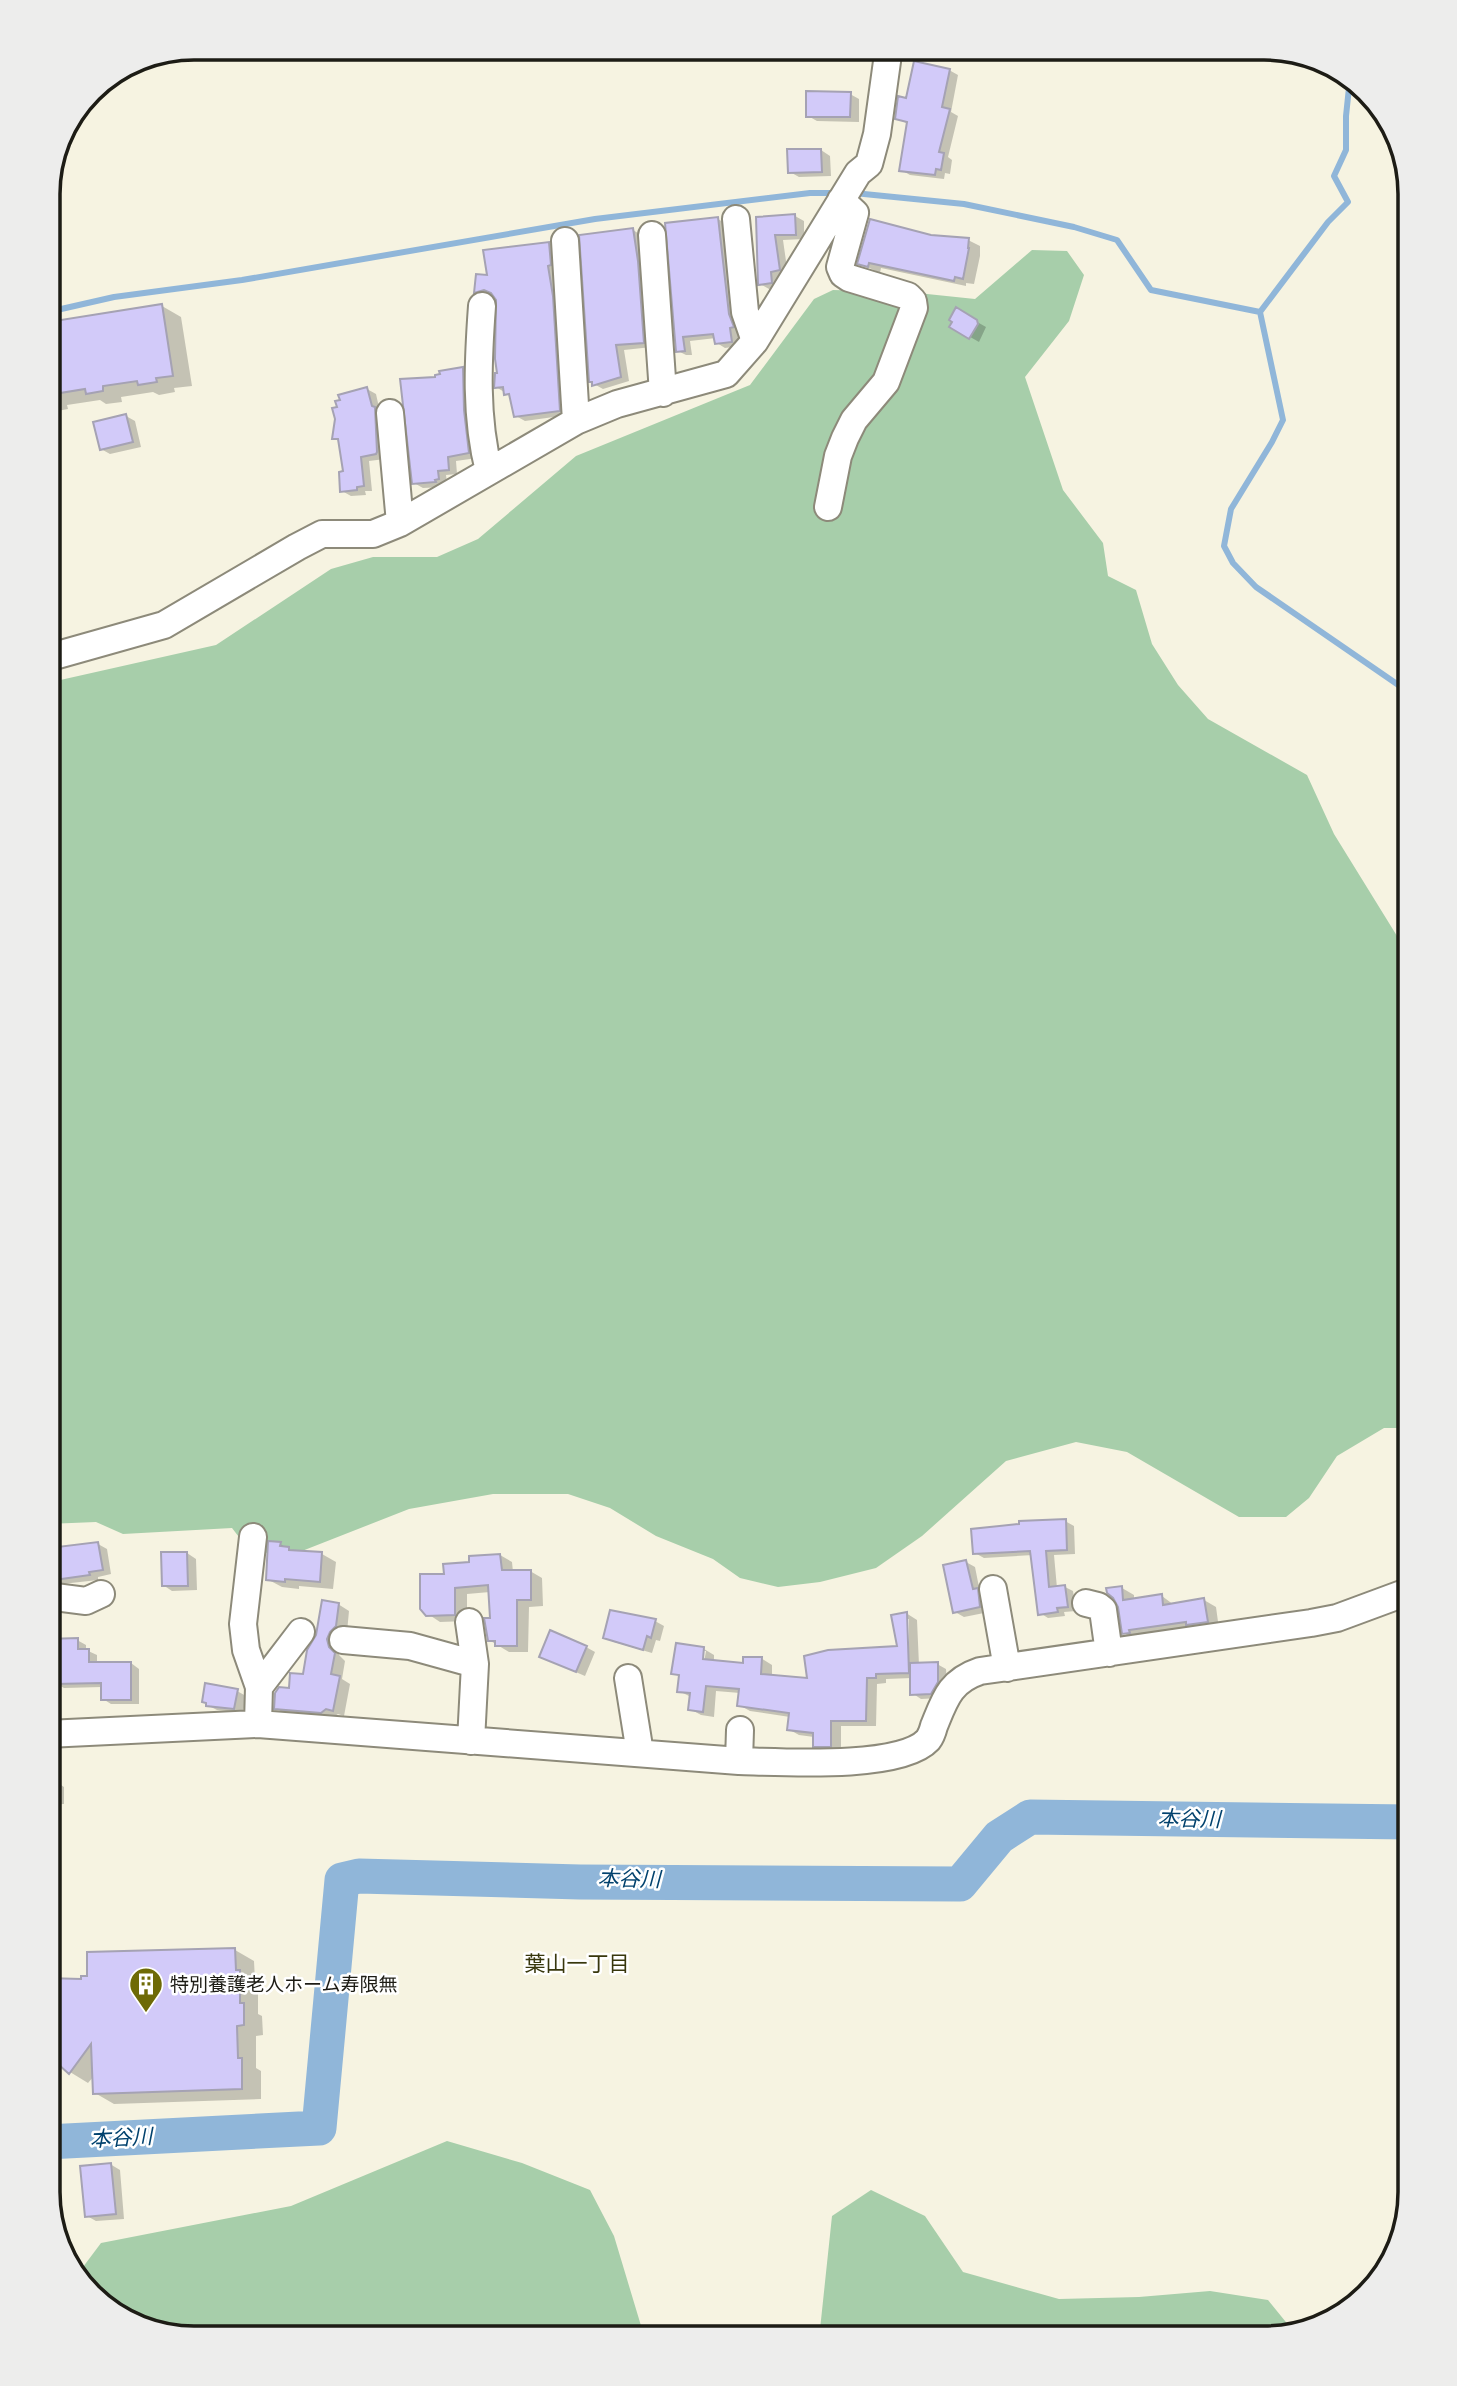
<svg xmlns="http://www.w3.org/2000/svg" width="1457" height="2386" viewBox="0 0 1457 2386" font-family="Roboto,'Noto Sans JP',sans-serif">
<rect width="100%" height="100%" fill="#f6f3e1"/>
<path fill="#a7ceaa" d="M1032 250 1067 251 1084 275 1069 321 1025 377 1063 490 1103 543 1108 576 1136 590 1152 644 1178 685 1208 719 1307 775 1334 834 1410 957V1428H1384L1337 1456 1309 1498 1286 1517H1239L1127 1452 1076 1442 1006 1461 922 1536 876 1568 820 1582 778 1587 740 1578 713 1559 656 1536 610 1508 568 1494H493L409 1509 302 1551 279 1555 256 1551 242 1541 232 1528 123 1534 96 1522 47 1524V683L216 645 331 569 373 557H437L478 539 576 456 750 385 814 299 833 290 908 292 975 299Z
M447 2141 522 2163 590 2190 614 2236 645 2339 184 2338 112 2314 77 2275 101 2243 291 2206Z
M871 2190 925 2216 963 2272 1059 2299 1139 2297 1210 2291 1268 2300 1294 2332 1264 2339H819L832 2216Z"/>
<path fill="#0003" fill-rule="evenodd" d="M949 70 958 75 951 112 958 116 948 157 952 160 950 174 945 173 944 179 910 175 901 170 908 124 897 118 908 100Z
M850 94 859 99V122L817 121 808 116Z
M821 150 830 156 831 176 799 177 790 172Z
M795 216 804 221V239L783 240 788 275 779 276 781 287 769 289 760 284 758 219Z
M718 219 726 224 741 331 738 332 740 346 725 348 717 343 716 338 690 341 692 355H686L678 351Z
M633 230 641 235 652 347 624 350 629 381 603 389 594 384Z
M930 237 968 240 980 246V256L974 284 966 283V286L881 268 880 273 859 263Z
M549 243 558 248 568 415 525 421 516 416 511 396 496 387 500 374 498 299 494 294 484 297 476 292 489 277Z
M162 306 181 317 192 386 174 388 175 392 159 395 153 392 121 397 122 402 106 404 100 400 67 405 68 409 52 412 48 410V324Z
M956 310 986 327 979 342 951 326Z
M463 369 471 374 477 458 456 461 457 474 446 475 447 483 443 487 423 488 414 483 437 378Z
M367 389 376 394 380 412 385 459 369 461 372 491H365L366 495 351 496 342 491 345 473 339 441 334 438Z
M126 416 135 421 141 447 110 454 101 449Z
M1065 1521 1074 1526 1075 1554 1054 1555 1057 1588 1065 1587 1073 1591 1076 1611 1064 1612 1065 1616 1048 1618 1040 1613 1033 1555 984 1558 975 1553Z
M98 1544 107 1549 111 1574 98 1577V1580L62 1584H47V1554L60 1555Z
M280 1544 294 1552 322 1554 336 1562 333 1589 299 1586V1589L282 1587 267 1579Z
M187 1553 196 1559 197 1590 172 1591 163 1585Z
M500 1555 512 1562 513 1572 530 1571 542 1578 543 1606 529 1607 528 1652H509L489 1640 492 1619 490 1592 467 1594V1621L440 1622 428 1614 446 1575 471 1563Z
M966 1562 975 1567 980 1592 989 1612 964 1617 955 1612Z
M1122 1588 1134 1595V1600L1162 1596 1174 1605 1204 1600 1216 1607 1219 1629 1136 1641 1124 1633Z
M338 1604 349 1611 347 1632 338 1645 339 1655 345 1661 342 1679 350 1684 344 1716 338 1714 332 1718 287 1715 276 1708 290 1690 305 1676Z
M906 1613 917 1620 919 1665 937 1664 946 1669 947 1687 940 1698 921 1699 912 1693V1678L886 1679V1683L877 1684 876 1726H841V1752H825L814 1746V1737L799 1735 788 1729 790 1717 750 1711 739 1705 740 1693 716 1691 714 1717 701 1715 690 1709 691 1697 679 1691 681 1677 673 1673 704 1649 714 1655V1662L744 1665 761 1658 772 1665V1676L809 1680 899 1647ZM905 1619H909V1660L907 1651ZM702 1651H706L703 1668Z
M655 1621 664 1626 660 1641 656 1640 652 1653 614 1642 605 1637Z
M47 1640H77L86 1645V1650L97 1655V1664L131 1663 139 1669V1704H111L103 1699 102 1687 64 1688 55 1683V1663H47Z
M586 1647 595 1652 585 1676 550 1661Z
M237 1691 246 1696 243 1713 217 1710 207 1705Z
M55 1781 64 1787V1804L47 1805V1782Z
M235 1950 254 1961 255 1981 258 1983V2014L262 2016 263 2035 256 2036V2068L261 2071V2099L114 2104 95 2093 94 2076 88 2083 70 2072 83 1981Z
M110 2164 120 2170 124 2219 96 2221 87 2216Z"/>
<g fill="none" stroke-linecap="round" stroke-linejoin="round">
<path stroke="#90b6d9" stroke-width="6" d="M1350 78 1346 116V150L1334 176 1348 202 1328 222 1260 312 1283 420 1272 442 1231 509 1224 546 1233 563 1256 587 1410 693
M854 193 964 204 1074 227 1117 240 1151 290 1260 312
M48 312 114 297 242 280 595 219 810 193H836"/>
<path stroke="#90b6d9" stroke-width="35" d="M47 2142 319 2128 342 1880 359 1876 580 1882 960 1884 999 1837 1030 1817 1410 1822"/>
</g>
<path fill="#d2caf9" stroke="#a5a2b3" stroke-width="2" d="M914 61 950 69 942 107 950 109 939 152 944 153 941 170 936 169 935 175 899 171 907 122 895 119 898 96 906 98Z
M806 91 851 92 850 117H806Z
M787 149H821L822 172 788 173Z
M795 214 796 235H775L780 270 771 272 772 283 758 285 756 217Z
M718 217 729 314 734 327 730 328 732 342 715 344 713 334 683 337 685 351 676 352 665 223Z
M870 219 931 235 969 238 968 248H969L963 279 955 277 954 281 869 263 868 267 857 264Z
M633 228 638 261 644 343 616 345 621 377 592 386V382H589L579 235Z
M549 242 551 265 548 266 553 296 560 411 514 417 509 394 504 395 503 387 494 388 495 373H497L495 359 496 300 491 293 484 290 474 293 476 274 487 275 483 250Z
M162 304 173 376 156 378 157 382 138 385 137 381 103 386V391L86 394 85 389 48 395V322Z
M956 307 977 320 978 324 969 339 949 327 952 322 949 320Z
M463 367 464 410 469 453 448 457 449 470 438 471 439 479 435 480 436 482 412 484 400 379 435 377V375L440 374 439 371Z
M367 387 372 406 375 407 377 452 376 454 361 457 364 486 357 487V490L340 492 339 472 343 471 338 439H332L335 419 332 408 337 407 335 401 340 400 338 395Z
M126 414 133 442 100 450 93 422Z
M1066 1519 1067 1550 1046 1551 1049 1587 1065 1585 1068 1607 1057 1608 1058 1612 1038 1615 1030 1551 973 1554 971 1529 1019 1524V1521Z
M268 1541 281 1542 280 1546 289 1547V1550L322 1552 320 1582 285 1579V1582L266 1580Z
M98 1542 103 1570 89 1572 90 1575 47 1581V1552L58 1553 57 1547Z
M161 1552H187L188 1586H162Z
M500 1554 502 1570H531V1600H517V1646H495V1641H488L484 1618H490L488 1585 455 1588V1615L426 1616 420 1609V1574H444L443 1564 469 1562V1556Z
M966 1560 973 1589 978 1588 980 1607 953 1613 943 1565Z
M1122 1586 1123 1600 1162 1594 1163 1605 1204 1598 1208 1622 1186 1625V1622L1129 1630 1130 1633 1122 1634 1118 1607 1113 1598 1107 1593 1106 1588Z
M322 1600 339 1603 336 1626 330 1632 327 1639 329 1647 335 1653 331 1674 340 1676 333 1711 326 1709 321 1713 274 1709 275 1693 279 1687 289 1688 290 1673 303 1674 307 1650 316 1635Z
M610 1610 656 1619 651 1638 647 1636 643 1650 603 1638Z
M907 1612 909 1673 876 1674V1678H867L866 1721H831V1747H813V1733L787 1730 789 1713 737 1706 739 1689 706 1686 703 1712 688 1710 690 1693 677 1692 679 1675 671 1674 676 1643 704 1647 703 1659 743 1663V1657H762L761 1674 807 1678 804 1656 828 1650 897 1646 891 1615Z
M550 1630 587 1646 576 1672 539 1657Z
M78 1638V1649H89V1662H131V1700H101V1683L54 1684V1659H47V1639Z
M938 1662V1682L931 1694 910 1695V1663Z
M205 1683 238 1689 234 1709 206 1706V1703L202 1702Z
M235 1948 236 1970H240V2003H244V2025L237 2026 238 2058H242V2089L93 2094 91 2044 69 2074 47 2054V1978L81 1979V1976H87V1952Z
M111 2163 116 2214 85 2217 80 2166Z"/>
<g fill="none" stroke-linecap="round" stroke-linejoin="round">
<g stroke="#8d8a7a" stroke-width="30">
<path id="minor" d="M736 219 745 312 755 341
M652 235 663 393
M565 241 576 421
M482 306C478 361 475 417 489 471
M390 413 400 523
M828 507 838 456 845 438 854 420 886 382 914 308 913 301 908 296 849 278 843 274 840 267 855 213 841 200
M47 658 164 625 297 547 322 534H373L400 523 576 421 617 404 726 374 755 341 858 173 869 164 877 134 889 47
M253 1537 243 1624 246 1650 259 1687
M993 1589 1007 1668
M47 1596 86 1601 101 1594
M1086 1603 1098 1606 1103 1610 1109 1653
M469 1622 475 1664 471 1741
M343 1640 410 1646 475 1664
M628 1678 640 1753
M258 1724 259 1687 301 1632
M47 1734 258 1724 739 1761C779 1762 900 1770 928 1740 931 1736 933 1730 934 1726 945 1699 950 1681 980 1671L1311 1623 1337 1618 1410 1591
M739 1761 740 1730"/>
</g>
<use href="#minor" stroke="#fff" stroke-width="26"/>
</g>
<defs>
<g id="building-pin" transform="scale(1.75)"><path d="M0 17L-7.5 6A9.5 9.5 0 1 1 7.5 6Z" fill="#6e6a06" stroke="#fff"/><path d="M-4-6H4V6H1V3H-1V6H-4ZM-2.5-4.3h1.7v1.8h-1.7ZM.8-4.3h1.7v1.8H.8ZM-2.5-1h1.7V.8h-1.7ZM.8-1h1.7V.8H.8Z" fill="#fff"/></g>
</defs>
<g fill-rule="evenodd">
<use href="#building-pin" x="146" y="1984"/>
</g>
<g text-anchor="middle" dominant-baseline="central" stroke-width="5" stroke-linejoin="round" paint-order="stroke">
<g font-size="19" fill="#1d1c15" stroke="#fff" text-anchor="start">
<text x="170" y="1984">特別養護老人ホーム寿限無</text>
</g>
<g font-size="21" font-style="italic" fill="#02426e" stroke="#fff">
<text transform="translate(1189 1819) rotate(1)">本谷川</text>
<text transform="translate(629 1879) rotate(1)">本谷川</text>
<text transform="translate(121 2138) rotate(-3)">本谷川</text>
</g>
<g font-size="21" fill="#38370d" stroke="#fff">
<text x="577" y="1964">葉山一丁目</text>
</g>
</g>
<path d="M0 0H1457V2386H0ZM194 60H1264A134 134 0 0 1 1398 194V2192A134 134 0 0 1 1264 2326H194A134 134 0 0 1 60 2192V194A134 134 0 0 1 194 60Z" fill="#ededec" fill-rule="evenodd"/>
<path fill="none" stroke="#1d1c15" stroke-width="3.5" d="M194 60H1264A134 134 0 0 1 1398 194V2192A134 134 0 0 1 1264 2326H194A134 134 0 0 1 60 2192V194A134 134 0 0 1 194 60Z"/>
</svg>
